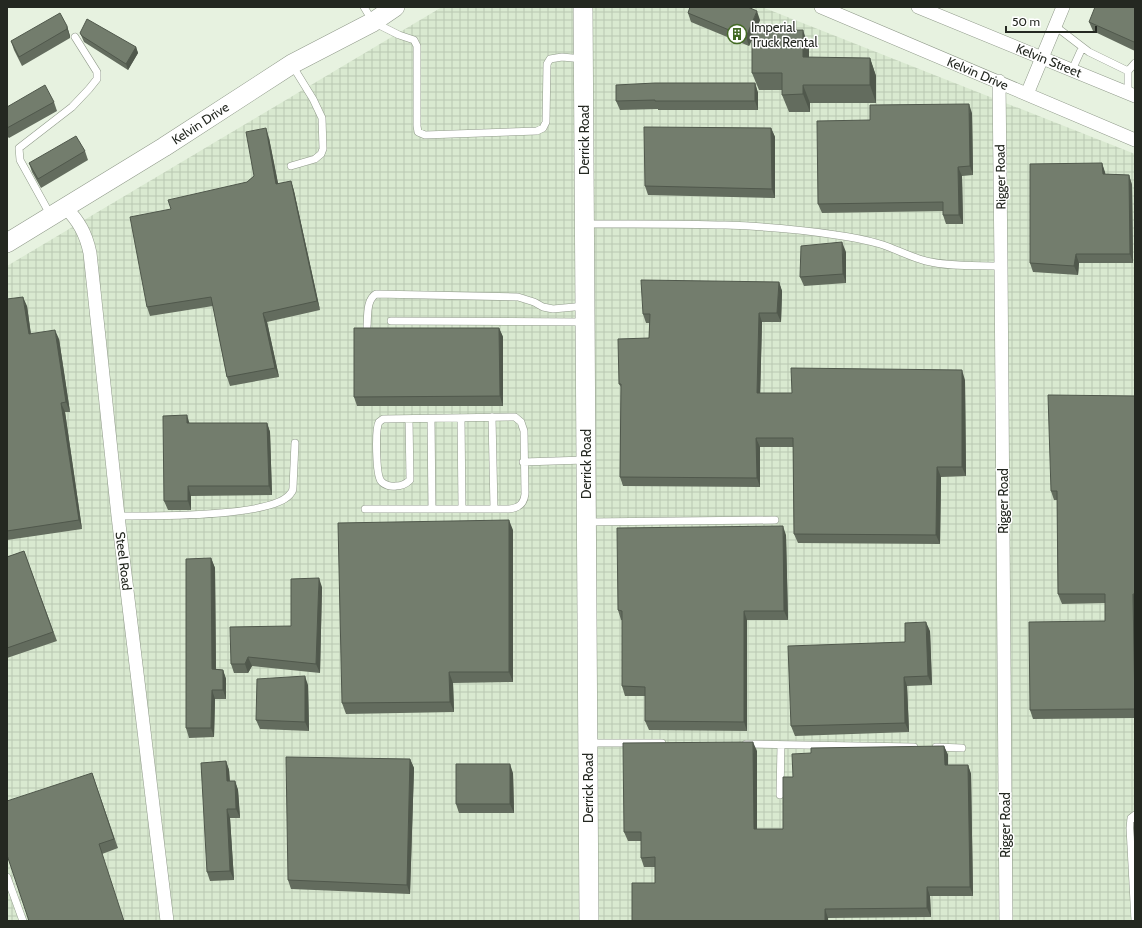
<svg xmlns="http://www.w3.org/2000/svg" width="1142" height="928" viewBox="0 0 1142 928" font-family="Cabin,sans-serif">
<defs>
<pattern id="industrial-grid" width="8" height="8" patternUnits="userSpaceOnUse"><rect width="8" height="8" fill="#d9e9d0"/><path d="M0 4h8M4 0v8" fill="none" stroke="#bac8b2"/></pattern>
</defs>
<rect width="100%" height="100%" fill="#e7f2e0"/>
<path fill="url(#industrial-grid)" d="M442 7H762L1135 154V921H7V266Z"/>
<g fill="none" stroke-linecap="round" stroke-linejoin="round">
<g stroke="#909a8a" stroke-width="8">
<path id="lane" d="M364 7 373 22 399 35 414 40 417 46V126L418 132 425 135 537 131 543 128 546 122 547 64 550 59 562 57 583 59
M1055 26 1089 52 1128 71
M1072 70 1082 48
M1128 93V71L1135 63
M291 166 315 159 321 154 323 149 322 118 313 99 292 65
M51 216 20 160 19 148 72 107 89 89 97 79V72L75 37
M585 224C669 224 753 222 836 235 851 237 866 240 880 244 896 249 910 257 926 261 950 267 977 265 1001 266
M391 321 584 322
M367 327C368 316 366 300 376 294L518 297 534 302 543 307 553 309 585 306
M492 417 494 509
M461 418 462 509
M431 419 432 509
M523 462 585 460
M365 509H509C519 508 524 504 525 494L524 431 521 422 515 417 383 419 379 422C375 429 376 475 381 481 384 485 391 487 396 486 401 486 406 484 410 480L409 419
M118 516C149 516 275 518 291 493 293 491 293 489 293 487L295 443
M587 522 775 520
M588 743H662
M746 744 914 747
M936 747 962 748
M780 795 781 745
M7 877 23 921
M1135 921 1130 828 1131 818 1135 815"/>
</g>
<g stroke="#909a8a" stroke-width="14">
<path id="street" d="M821 7 1135 140
M918 7 1135 96
M999 81 1001 266 1006 921
M1027 94 1063 7
M65 207C79 221 86 234 90 253L118 516 167 921"/>
</g>
<g stroke="#909a8a" stroke-width="20">
<path id="secondary" d="M583 7 589 921
M7 243 164 147 292 64 373 22 395 7"/>
</g>
<use href="#lane" stroke="#fff" stroke-width="7"/>
<use href="#street" stroke="#fff" stroke-width="13"/>
<use href="#secondary" stroke="#fff" stroke-width="19"/>
</g>
<path fill="#636c5e" d="M1135 7V51L1093 31 1089 22Z
M688 13 760 20 756 31 809 48V58H870L876 76V103H810V112H789L782 95V90H759L752 73V40L749 46 691 22Z
M67 26 70 36V38L22 66 14 50 11 41Z
M80 33 136 47 138 53 128 70 84 42Z
M755 83 758 93V110H658V109L620 110 616 101Z
M54 102 57 111 9 138 7 136V107Z
M972 113 973 175 962 176 963 224H946L943 215V211L822 213 818 204 870 120Z
M771 128 775 137V198L648 195 645 186Z
M269 138 278 184 291 181 294 191 320 310 267 322 279 377 230 386 227 377 213 306 150 316 147 307 171 209 247 182 254 176Z
M85 151 88 160 41 188 32 172 29 163Z
M1102 163 1105 174 1129 175 1132 185 1133 263H1079L1078 275 1033 272 1030 263Z
M846 252V283L804 286 800 277Z
M779 282 782 291 781 322H762L760 393H792L965 380 966 476 941 477 940 544 798 543 794 534 793 447H760V487L623 486 620 477 621 387 619 384 649 338V323H646L643 314Z
M7 299 27 306 31 334 59 339 70 412H65L82 529 7 540Z
M499 328 503 337V406H357L354 397Z
M1135 396V718L1033 719 1030 710 1105 621V603L1062 604 1058 594 1057 500H1054L1051 491Z
M190 423H267L270 432 272 495 191 496V510H168L164 501Z
M513 530V682L453 683 454 712 346 714 342 703Z
M786 535 788 620H747V731L649 730 645 721V696H625L622 686V620H621L618 610Z
M24 551 57 641 7 658V557Z
M211 558 215 568 216 669 223 670 226 679V699H215L214 737 189 738 186 728Z
M322 587 320 673 252 666 248 673H234L231 664 291 626Z
M930 631 932 685 907 686 909 732 795 736 791 726Z
M308 685 309 731 260 729 256 720Z
M944 746 948 755V765H968L971 774 973 896H930L931 917 828 918V921H632L655 883V867H644L641 858V841H628L624 832 757 751V829H783L793 777 811 753Z
M410 759 414 768 410 894 291 889 288 880Z
M226 761 229 770 230 781H235L238 790 240 818H230L234 880 210 881 207 872Z
M92 773 118 848 102 854 29 921Z
M513 773 514 813H459L456 804Z"/>
<path fill="#50584c" d="M757 11 760 20 749 46 746 37Z
M67 26 70 36V38L67 29Z
M803 30 809 48V75L803 57Z
M136 47 138 53 128 70 126 64Z
M870 58 876 76V103L870 85Z
M755 83 758 93V110L755 101Z
M803 85 810 103V112L803 94Z
M969 104 972 113 973 175 970 166Z
M266 128 269 138 280 193 276 184Z
M771 128 775 137V198L772 189Z
M1102 163 1105 172 1107 183 1103 174Z
M958 167 962 176 963 224 959 215Z
M1129 175 1132 185 1133 263 1130 254Z
M291 181 294 191 320 310 317 301Z
M842 242 846 252V283L843 274Z
M1076 254 1079 263 1078 275 1074 266Z
M779 282 782 291 781 322 777 313Z
M23 297 27 306 32 343 29 334Z
M263 313 267 322 279 377 275 368Z
M759 313 762 322 760 402 757 393Z
M499 328 503 337V406L500 396Z
M55 330 59 339 70 412 66 402Z
M962 370 965 380 966 476 962 467Z
M61 403 65 412 82 529 79 520Z
M187 415 190 425 187 423Z
M267 423 270 432 272 495 269 486Z
M756 438 760 447V487L757 478Z
M937 467 941 477 940 544 936 535Z
M188 486 191 496V510L188 501Z
M509 520 513 530V682L509 672Z
M783 526 786 535 788 620 784 611Z
M211 558 215 568 216 678 212 669Z
M319 578 322 587 320 673 316 664Z
M1133 594 1135 598V709Z
M744 611 747 620V731L744 722Z
M926 622 930 631 932 685 928 676Z
M248 657 252 666 248 673 245 664Z
M223 670 226 679V699L223 690Z
M449 672 453 683 454 712 450 702Z
M305 676 308 685 309 731 305 722Z
M904 677 907 686 909 732 905 723Z
M212 690 215 699 214 737 211 728Z
M753 742 757 751V838L754 829Z
M944 746 948 755V774L945 765Z
M410 759 414 768 410 894 407 885Z
M226 761 229 770 230 791 227 781Z
M510 764 513 773 514 813 510 804Z
M968 765 971 774 973 896 970 887Z
M235 781 238 790 240 818 236 809Z
M227 809 230 818 234 880 230 871Z
M927 887 930 896 931 917 927 908Z
M825 909 828 918V921H825Z"/>
<path fill="#737d6d" stroke="#50584c" d="M690 7H748L757 11 746 37 688 13Z
M1095 7H1135V39L1134 42 1089 22Z
M60 13 67 26V29L19 57 11 41Z
M87 19 136 47 126 64 82 36 80 33Z
M803 30V57L870 58V85H803V94L782 95V73H752V31Z
M655 83H755V101H655V100L616 101V85Z
M45 85 54 102 7 128V107Z
M969 104 970 166 958 167 959 215H943V202L818 204 817 121 870 120V105Z
M644 127 771 128 772 189 645 186Z
M266 128 276 184 291 181 317 301 263 313 275 368 227 377 211 297 147 307 130 217 171 209 168 200 247 182 254 176 246 132Z
M76 136 85 151 38 179 29 163Z
M1102 163 1103 174 1129 175 1130 254H1076L1074 266 1030 263V164Z
M842 242 843 274 800 277 801 246Z
M641 280 779 282 777 313H759L757 393H792L791 368 962 370V467H937L936 535 794 534 793 438H756L757 478 620 477 621 384H619L618 339 649 338 650 314H643Z
M23 297 29 334 55 330 66 402 61 403 79 520 7 531V299Z
M354 328H499L500 396 354 397Z
M1048 395 1135 396V594H1133L1135 709 1030 710 1029 622 1105 621V594H1058L1057 491H1051Z
M187 415V423H267L269 486H188V501H164L163 416Z
M509 520V672H449L450 702 342 703 338 523Z
M783 526 784 611H744V722L645 721V687L622 686V611L618 610 617 528Z
M24 551 53 632 7 648V557Z
M211 558 212 669 223 670V690H212L211 728H186V559Z
M319 578 316 664 248 657 245 664H231L230 627 291 626V579Z
M926 622 928 676 904 677 905 723 791 726 788 646 905 642V623Z
M305 676V722L256 720 257 679Z
M753 742 754 829H783V777H793L792 754 811 753V748L944 746 945 765H968L970 887H927V908L825 909V921H632V883H655V857L641 858V832H624L623 743Z
M286 757 410 759 407 885 288 880Z
M226 761 227 781H235L236 809H227L230 871 207 872 201 763Z
M456 764H510V804H456Z
M92 773 114 839 99 844 124 921H29L7 855V801Z
M1134 822H1135V861Z"/>
<defs>
<g id="building-ring" transform="scale(1)"><circle r="9.5" fill="#fff" stroke="#436a24" stroke-width="1.5"/><path d="M-4-6H4V6H1V3H-1V6H-4ZM-2.5-4.3h1.7v1.8h-1.7ZM.8-4.3h1.7v1.8H.8ZM-2.5-1h1.7V.8h-1.7ZM.8-1h1.7V.8H.8Z" fill="#436a24"/></g>
</defs>
<g fill-rule="evenodd">
<use href="#building-ring" x="737" y="34"/>
</g>
<g text-anchor="middle" dominant-baseline="central" stroke-width="3" stroke-linejoin="round" paint-order="stroke">
<g font-size="13" fill="#242821" stroke="#fff" text-anchor="start">
<text x="751" y="27">Imperial<tspan x="751" dy="15">Truck Rental</tspan></text>
</g>
<g font-size="13" fill="#242821" stroke="#fff">
<text transform="translate(1049 60) rotate(22)">Kelvin Street</text>
<text transform="translate(978 73) rotate(23)">Kelvin Drive</text>
<text transform="translate(200 123) rotate(-33)">Kelvin Drive</text>
<text transform="translate(584 140) rotate(-90)">Derrick Road</text>
<text transform="translate(1000 177) rotate(-91)">Rigger Road</text>
<text transform="translate(586 464) rotate(-90)">Derrick Road</text>
<text transform="translate(1003 501) rotate(-90)">Rigger Road</text>
<text transform="translate(124 561) rotate(83)">Steel Road</text>
<text transform="translate(588 788) rotate(-90)">Derrick Road</text>
<text transform="translate(1005 825) rotate(-90)">Rigger Road</text>
</g>
</g>
<rect width="1142" height="928" fill="none" stroke="#242821" stroke-width="16"/>
<path d="M1006 26v6h90v-6" fill="none" stroke="#242821" stroke-width="2"/>
<text x="1012" y="26" font-size="12" fill="#242821" stroke="#ffffff" stroke-width="3" paint-order="stroke">50 m</text>
</svg>
